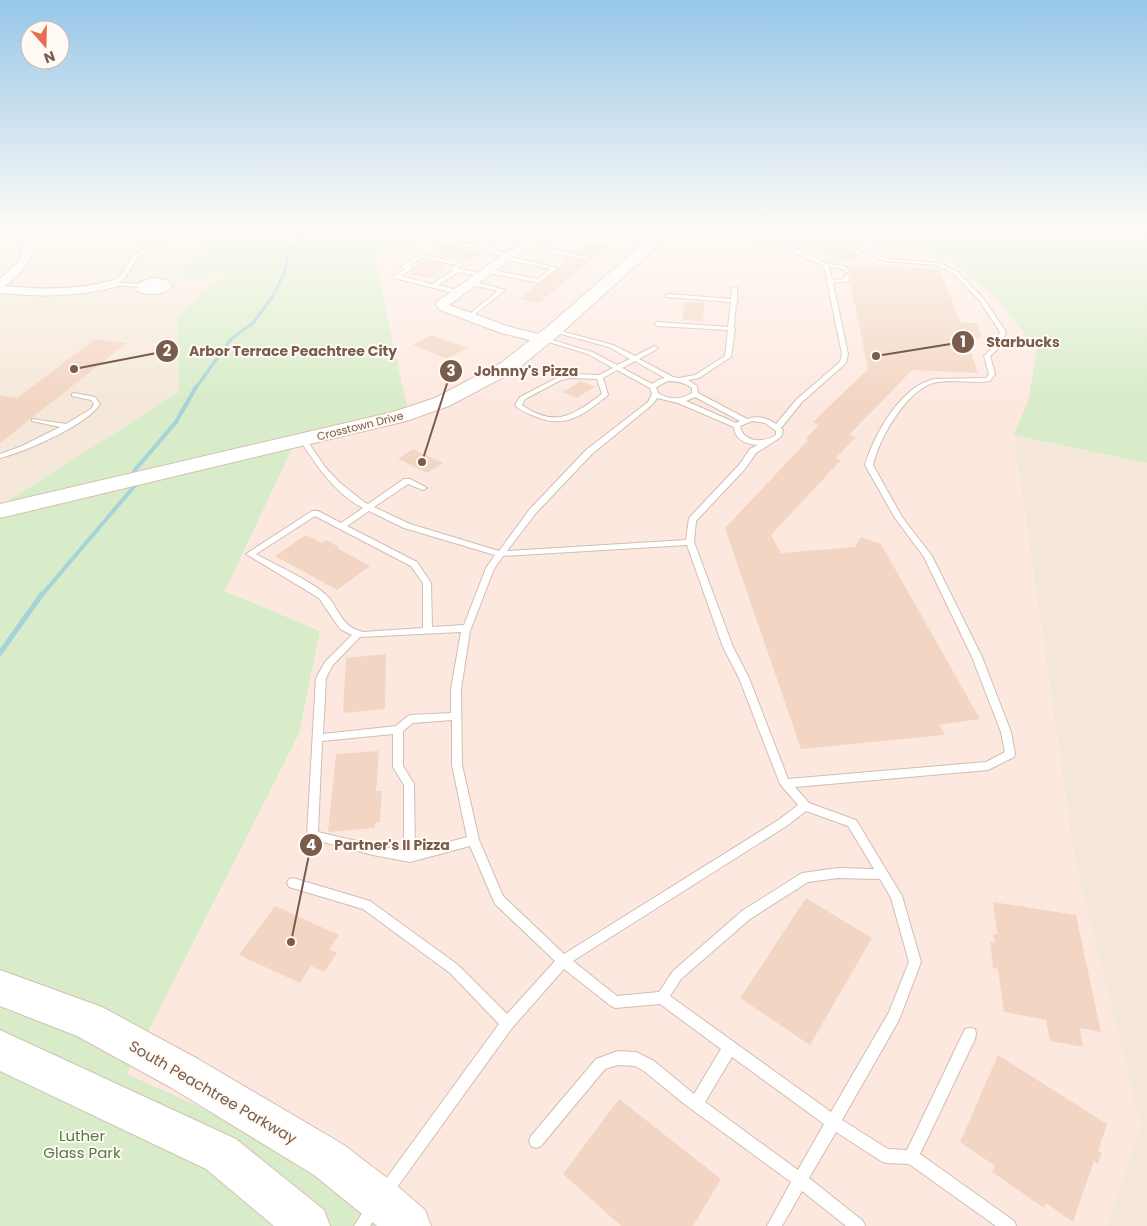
<svg xmlns="http://www.w3.org/2000/svg" width="1147" height="1226" viewBox="0 0 1147 1226" font-family="Poppins,sans-serif">
<rect width="100%" height="100%" fill="#fdf6ec"/>
<path fill="#f5e8da" d="M0 230H249L227 273 177 317 179 392 0 506Z
M1013 435 1147 463V1226H1106L1140 1125 1074 859Z"/>
<path fill="#fde8e0" d="M400 230H887L926 241 951 266 963 272 997 298 1046 361 1013 435 1074 859 1140 1125 1106 1226H418L127 1075 299 734 320 631 225 591 293 447 370 240Z"/>
<path fill="#d8ecc9" d="M225 230H447L396 253 374 256 408 411 293 447 225 591 320 631 299 734 127 1074 215 1114 418 1226H0V506L179 392 177 317 228 271 183 281 181 269 198 256Z
M857 230H1147V463L1013 435 1028 401 1037 350 997 298 946 258 883 247Z"/>
<g fill="none" stroke-linecap="round" stroke-linejoin="round">
<path stroke="#a5d3da" stroke-width="3" d="M1138 230 1147 236
M290 251 305 230
M195 389 231 339 253 323 273 296 284 274 288 255"/>
<path stroke="#a5d3da" stroke-width="4" d="M134 471 176 422 196 387
M41 596 137 483"/>
<path stroke="#a5d3da" stroke-width="5" d="M0 653 42 594"/>
</g>
<path fill="#f3d5c3" d="M817 237 862 255 844 262 797 242Z
M591 241 610 244 539 303 520 299 537 284H540L570 258 587 262 591 260 590 256 576 253Z
M438 243 456 247 484 252 471 261 432 254 436 252Z
M423 260 449 266 429 279 407 274 417 267 414 266Z
M846 265 939 269 961 323H976L982 338 966 337 978 373 912 370 849 435 856 437 836 458 841 460 771 535 781 553 855 547 861 537 881 544 980 719 939 725 945 735 801 749 725 528 808 440 805 439 819 425 813 422 868 369 850 281 852 275Z
M685 302 704 303 703 321 683 320Z
M431 335 435 336 467 348 447 359 413 345Z
M95 339 127 343 0 443V395L17 398Z
M581 381 595 387 576 398 563 392Z
M413 449 443 463 427 473 398 459Z
M306 535 322 543 326 540 339 547 337 548 370 566 337 590 275 556Z
M386 654 385 709 343 713 346 658Z
M379 751 376 791H382L380 822 375 823V828L328 832 336 754Z
M806 898 872 938 810 1045 740 998Z
M993 902 1076 915 1101 1032 1080 1028 1083 1047 1050 1041 1046 1020 1004 1012 998 969 993 968 990 942 995 943 993 935 997 934Z
M275 906 339 935 329 949 337 953 324 972 311 966 300 983 239 955Z
M998 1055 1107 1124 1098 1151 1102 1153 1098 1164 1094 1161 1073 1222 1046 1203 1044 1208 992 1172 995 1166 960 1142Z
M619 1099 721 1179 693 1226H621L563 1174Z"/>
<g fill="none" stroke-linecap="round" stroke-linejoin="round">
<g stroke="#d1beb0" stroke-width="2">
<path id="lane" d="M169 230H175L137 258 126 276 119 283 143 284 145 285V287L112 285V283L122 274 133 256Z
M469 230H475L455 242 494 247 493 250 511 255V257L557 268 539 283 486 272 485 271 488 269 538 279 550 269 505 259 506 257 487 252 488 249 456 245 447 243Z
M479 230H488L531 242 530 244 590 258 587 260 526 247 523 245 525 244Z
M713 230H725L776 243 820 231 855 243 887 259 940 263 958 272 983 298 1006 332 1000 347 990 356 995 374 990 381C972 384 951 378 933 383 905 392 879 439 873 465L902 517 932 556 982 657 1011 732 1015 754 1014 757 988 770 795 787 809 803 856 820 902 896 921 962 899 1020 842 1120 888 1149 907 1150 965 1029 970 1028 975 1029 976 1034 975 1039 920 1154 1014 1221 1016 1226H996L909 1164 886 1163 881 1161 836 1132 809 1178 863 1221 865 1226H846L802 1191 782 1226H767L791 1182 683 1103 644 1071 635 1066 618 1065 605 1069 541 1146 536 1148 531 1146 529 1141 531 1136 596 1059 618 1051 636 1052 654 1061 694 1094 721 1049 660 1004 615 1008 611 1006 564 969 512 1028 390 1197 385 1199 380 1197 378 1192 380 1187 499 1024 450 973 363 909 289 887 287 883 289 879 293 878 370 901 458 965 507 1014 555 961 495 904 470 846 410 862 373 855 308 838 307 835 316 678 325 662 352 635 340 629 319 598 246 554 312 511H318L341 523 363 508C335 494 316 465 300 440L304 438 306 439 325 467 339 482 364 502 368 504 404 479H410L427 488 423 490 408 484 374 507 410 524 499 551 530 509 586 450 648 402 652 394 650 388 617 370 603 378 608 395 607 396C582 416 564 430 532 415 525 412 519 410 515 405L520 397 557 378 571 374 599 375 613 368 588 354 539 339 542 337 592 352 617 365 630 359 609 347 550 331 553 329 613 345 635 356 655 346 658 348 657 349 639 359 673 377 679 378 695 375 725 356 728 330 657 326 654 324 657 322 728 327 731 302 666 297V295L668 294 731 299 732 288 737 287V300L738 301 736 302 734 328 735 329 731 357 699 378 688 380 697 386 698 393 747 419C757 415 768 418 776 424L797 399 840 362 842 354 824 266 784 248ZM820 234 851 245 884 261 937 265 954 274 979 300 1000 332 994 346 984 356 989 374 986 378 935 379C901 385 874 435 865 465L895 518 924 557 972 657 1001 732 1005 752 986 762 788 779 749 678 733 647 694 542 696 521 745 469 756 453 781 437 783 430 781 428 802 402 846 363 848 354 833 283 848 281 850 276 847 274 845 275 844 279 832 280 829 267 842 269 846 273 849 271 846 267 826 263 801 251 782 244ZM635 361 665 378 660 379 652 384 622 368ZM571 378 597 379 602 394C572 416 555 428 522 405L525 399 561 380ZM668 381C677 381 684 382 692 388V393C681 400 669 400 658 393L656 387ZM695 397 740 421 736 423 686 401ZM657 398 678 403 734 427C735 440 746 444 758 445L750 449 739 465 689 518 686 540 507 551 536 513 592 454 653 404ZM752 421 765 423 776 431V435C764 443 743 443 740 426ZM369 511 404 528 495 555 486 568 464 625 432 627 431 583 417 562 347 526ZM315 516 411 566 423 583V628L363 632C341 626 341 613 329 598 315 582 275 565 256 554ZM687 545 723 647 739 678 780 784 798 805 780 819 564 954 503 896 479 840 462 765 461 689 470 631 494 569 503 556ZM461 632 451 689V713L411 715 408 716 396 726 323 734 326 678 332 666 360 637ZM452 720V765L467 837 415 851 414 784 403 766V731L413 723ZM393 734V767L404 785V851L373 845 318 832 322 741ZM806 811 848 826 874 869 838 868 802 873 742 911 673 971 659 992 617 996 573 961 788 825ZM838 878 880 879 891 898 909 962 889 1012 831 1112 670 996 681 979 750 919 808 882ZM732 1057 824 1124 798 1170 705 1102Z
M421 254 462 263V265L457 268 486 275 483 277 459 272 438 285 460 291 461 292 458 294 394 278V276L405 269 402 268V266ZM422 258 456 265 450 269 453 271 432 284 401 276 413 268 409 266Z
M471 281 505 290 469 319 467 318V316L498 291 469 284V282Z
M74 393 95 397 100 404C87 425 25 452 0 458V454L22 446 60 427 32 421V419L66 424 91 409 94 404 91 400 72 396V394Z
M373 1202 378 1204 380 1209 370 1226H354L368 1204Z"/>
</g>
<g stroke="#d1beb0" stroke-width="2">
<path id="street" d="M29 230H39C34 255 26 271 5 286 42 290 78 290 114 280L120 284 118 286C78 297 41 297 0 293V279L19 261Z
M538 230H551L449 305 510 327 547 336 548 339 547 342 542 343 501 333 440 310 436 304 438 301Z
M152 278 167 280 173 286C163 296 150 295 138 292L136 289 139 283Z"/>
</g>
<g stroke="#d6c0b0" stroke-width="2">
<path id="secondary" d="M659 230H675L559 335 515 371 449 406 406 421 0 518V504L393 412 435 398 501 363 547 327Z
M0 970 102 1007 198 1059 344 1145 395 1184 425 1210 431 1226H377L314 1175 170 1087 77 1036 0 1006Z
M0 1030 236 1139 324 1210 330 1226H274L206 1169 0 1071Z"/>
</g>
<use href="#lane" fill="#fff" fill-rule="evenodd"/>
<use href="#street" fill="#fff" fill-rule="evenodd"/>
<use href="#secondary" fill="#fff" fill-rule="evenodd"/>
</g>
<linearGradient id="sky" x2="0" y2="1"><stop stop-color="#97c7e8"/><stop offset="0.57" stop-color="#fefbf6"/><stop offset="1" stop-color="#fefbf6" stop-opacity="0"/></linearGradient>
<rect width="1147" height="402" fill="url(#sky)"/>
<g text-anchor="middle" dominant-baseline="central" stroke-width="4" stroke-linejoin="round" paint-order="stroke">
<g font-size="11" fill="#7a5c4d" stroke="#fffaf3">
<text transform="translate(360 426) rotate(-14)">Crosstown Drive</text>
</g>
<g font-size="15" fill="#7a5c4d" stroke="#fffaf3">
<text transform="translate(213 1092) rotate(30)">South Peachtree Parkway</text>
</g>
<g font-size="15" fill="#537a41" stroke="#fffaf3">
<text x="82" y="1135">Luther<tspan x="82" dy="17">Glass Park</tspan></text>
</g>
</g>
<path fill="none" stroke="#7a5c4d" stroke-width="2" d="M876 356L963 342M74 369L167 351M422 462L451 371M291 942L311 845"/>
<g fill="#7a5c4d" stroke="#fffaf3" stroke-width="2">
<circle cx="876" cy="356" r="5"/>
<circle cx="74" cy="369" r="5"/>
<circle cx="422" cy="462" r="5"/>
<circle cx="291" cy="942" r="5"/>
<circle cx="963" cy="342" r="12"/>
<circle cx="167" cy="351" r="12"/>
<circle cx="451" cy="371" r="12"/>
<circle cx="311" cy="845" r="12"/>
</g>
<g font-size="15" text-anchor="middle" font-weight="bold" fill="#fff">
<text x="963" y="347">1</text>
<text x="167" y="356">2</text>
<text x="451" y="376">3</text>
<text x="311" y="850">4</text>
</g>
<g font-size="14" text-anchor="middle" font-weight="bold" fill="#7a5c4d" stroke="#fffaf3" stroke-width="4" stroke-linejoin="round" paint-order="stroke">
<text x="1023" y="347">Starbucks</text>
<text x="293" y="356">Arbor Terrace Peachtree City</text>
<text x="526" y="376">Johnny's Pizza</text>
<text x="392" y="850">Partner's II Pizza</text>
</g>
<g transform="translate(45 45) rotate(160)"><circle r="24" fill="#fffaf3" stroke="#cabbb1"/>
<path d="M0-4L9 19L0 12L-9 19Z" fill="#e76f51"/>
<text y="-8" font-size="14" font-weight="bold" text-anchor="middle" fill="#7a5c4d">N</text>
</g>
</svg>
